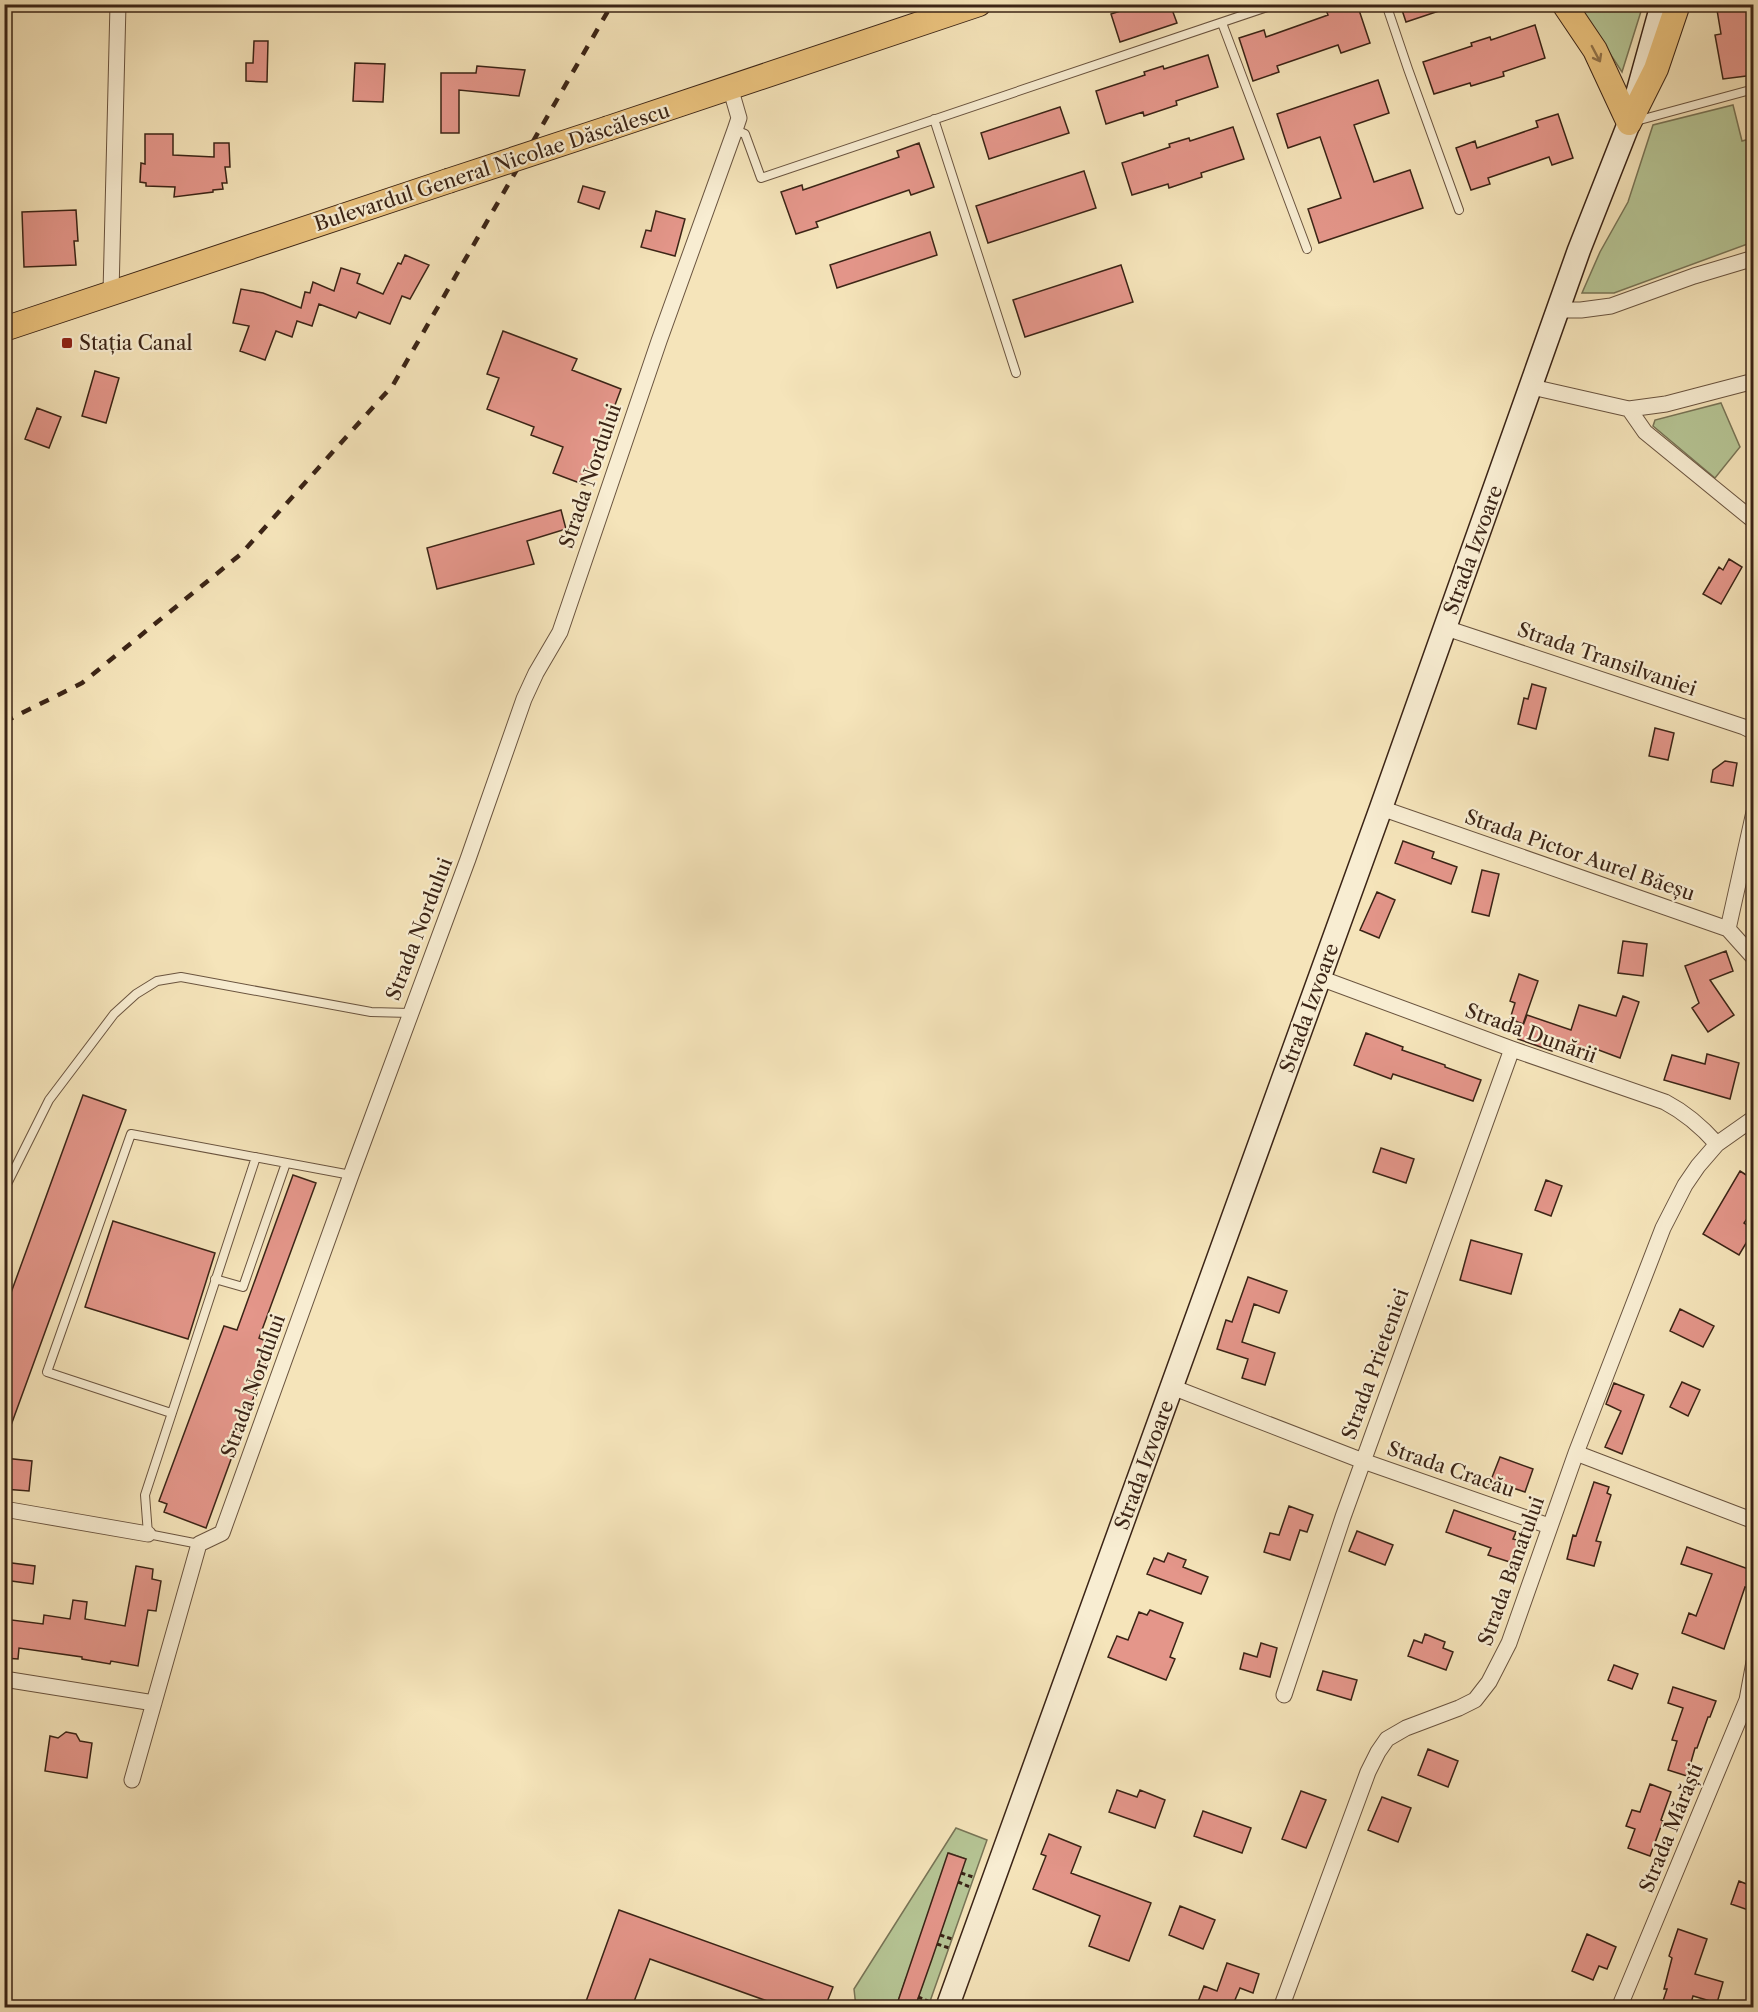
<svg xmlns="http://www.w3.org/2000/svg" width="1758" height="2012" viewBox="0 0 1758 2012" font-family="'Libre Caslon Text',serif">
<rect width="100%" height="100%" fill="#f5e4ba"/>
<filter id="stains"><feTurbulence type="fractalNoise" baseFrequency=".00333" numOctaves="4"/><feColorMatrix values="0 0 0 0 .2 0 0 0 0 .09 0 0 0 0 .02 0 0 0 .5 -.17"/></filter>
<radialGradient id="worn" r=".72"><stop offset=".6" stop-color="#630" stop-opacity="0"/><stop offset="1" stop-color="#630" stop-opacity=".3"/></radialGradient>
<path fill="#b6c595" stroke="#787456" stroke-width="1.5" fill-rule="evenodd" d="M1578 5H1643L1622 72Z
M1733 105 1742 141 1753 138V242L1614 293H1582L1600 252 1628 202 1653 125Z
M1721 403 1740 447 1715 478 1653 426 1655 420Z
M956 1828 987 1840 928 2007H915L923 1983 906 1978 896 2007H856L854 1989ZM949 1853 966 1859 936 1890Z"/>
<path fill="#e4968a" stroke="#3b2416" stroke-width="1.5" d="M1142 4H1170L1177 23 1120 42 1111 14Z
M1341 4H1357L1370 43 1341 53 1338 45 1277 66 1279 72 1253 81 1239 38 1264 30 1266 37 1328 15 1326 10Z
M1400 4H1451V7L1406 22Z
M1716 4H1754V20H1747L1754 75 1723 79 1715 35 1721 34Z
M1535 25 1545 58 1503 72 1504 76 1471 86 1470 83 1434 94 1423 62 1472 46 1471 43 1490 37 1491 40Z
M254 41H268L267 82 246 81V63H253Z
M1208 55 1218 87 1176 101 1177 105 1144 116 1143 112 1106 124 1096 91 1145 75 1144 72 1163 66 1164 69Z
M355 63 385 64 383 102 353 101Z
M477 66 525 70 519 96 459 90V133H441V73H476Z
M1378 80 1389 113 1354 125 1374 182 1410 170 1423 208 1319 243 1308 209 1341 198 1320 137 1288 148 1277 114Z
M1060 107 1069 133 989 159 981 133Z
M1558 114 1573 158 1552 165 1549 157 1488 178 1490 184 1471 190 1456 148 1475 141 1477 148 1538 127 1536 121Z
M1233 127 1244 159 1201 173 1202 177 1169 188 1168 184 1132 195 1122 163 1170 147 1169 144 1189 138 1190 141Z
M145 134H173V155L214 157V143H229L230 167H225L227 183H222L223 189 213 190V192L174 197 175 187 146 186V183L140 182 141 163 145 164Z
M919 143 934 187 911 195 909 190 816 222 818 227 796 234 781 192 802 185 803 190 899 157 897 151Z
M1084 171 1096 208 988 243 976 206Z
M583 186 605 192 599 209 578 202Z
M76 210 78 241H74L76 265 24 267 22 212Z
M656 211 685 219 675 256 641 247 646 230 651 231Z
M930 232 937 255 837 288 830 265Z
M405 255 429 265 410 299 402 296 390 324 359 312 356 318 319 304 312 326 297 321 292 337 276 331 265 360 240 351 249 326 233 323 241 289 263 293 301 308 305 292 310 293 313 282 334 291 341 268 360 274 357 283 383 294 398 263 401 264Z
M1121 265 1133 302 1025 337 1013 300Z
M503 331 577 359 572 370 621 389 585 485 553 473 563 447 531 435 534 427 487 409 499 378 487 374Z
M95 371 119 378 106 423 82 416Z
M37 408 61 417 49 448 25 439Z
M561 510 566 529 527 541 534 564 437 589 427 548Z
M1729 559 1742 567 1721 604 1703 594 1719 567 1723 570Z
M1532 684 1546 688 1536 729 1518 724 1524 698 1528 699Z
M1655 728 1674 733 1668 760 1649 756Z
M1725 761 1737 763 1733 786 1711 782 1713 770Z
M1403 841 1434 852 1432 858 1457 867 1451 884 1395 863Z
M1482 870 1499 874 1489 916 1472 912Z
M1377 892 1395 900 1379 938 1360 930Z
M1623 941 1647 944 1643 976 1618 973Z
M1726 951 1733 971 1710 980 1734 1015 1708 1032 1692 1008 1699 1003 1685 966Z
M1519 974 1538 981 1523 1024 1510 1019 1515 1003 1510 1001Z
M1623 996 1639 1002 1620 1058 1588 1046 1586 1051 1556 1042 1552 1051 1518 1039 1527 1015 1571 1030 1579 1005 1616 1016Z
M1366 1033 1403 1047 1402 1050 1445 1065V1067L1481 1080 1473 1101 1393 1074 1391 1079 1354 1065Z
M1707 1054 1739 1063 1730 1099 1664 1080 1672 1055 1705 1064Z
M83 1095 126 1110 6 1439H4V1312Z
M1381 1148 1414 1159 1406 1183 1373 1172Z
M1740 1171 1754 1180V1209L1744 1223 1754 1230 1739 1255 1703 1234Z
M293 1175 316 1183 259 1338 273 1344 206 1528 164 1512 167 1504 159 1501 224 1326 237 1330Z
M1546 1180 1562 1186 1551 1216 1535 1210Z
M113 1221 215 1253 188 1339 85 1307Z
M1471 1240 1522 1254 1511 1294 1460 1280Z
M1248 1277 1287 1291 1279 1313 1254 1304 1242 1342 1275 1353 1265 1385 1242 1378 1248 1359 1217 1349 1226 1320 1232 1322Z
M1680 1309 1714 1326 1703 1347 1670 1331Z
M1682 1382 1700 1390 1688 1416 1670 1407Z
M1614 1383 1644 1395 1622 1454 1605 1447 1621 1411 1606 1404Z
M1500 1457 1533 1469 1525 1492 1510 1487 1508 1492 1489 1485Z
M4 1458 32 1461 29 1491 4 1489Z
M1594 1482 1609 1487 1607 1493 1611 1495 1596 1541 1601 1542 1594 1566 1567 1559 1573 1535 1576 1536Z
M1289 1506 1313 1515 1307 1532 1300 1530 1290 1560 1264 1552 1270 1533 1279 1535Z
M1454 1510 1516 1532 1513 1539 1524 1542 1516 1564 1488 1555 1491 1548 1446 1532Z
M1357 1531 1393 1545 1385 1565 1349 1551Z
M1687 1547 1754 1571V1590L1745 1587 1724 1649 1682 1633 1689 1613 1696 1616 1712 1574 1681 1564Z
M1168 1553 1186 1560 1183 1567 1208 1577 1201 1594 1147 1574 1154 1558 1164 1562Z
M4 1562 35 1566 33 1584 4 1580Z
M136 1566 153 1569 152 1579 161 1581 156 1611 148 1610 138 1666 111 1661 110 1664 82 1659V1657L19 1648 18 1659 4 1658V1619L43 1624 44 1615 70 1619 73 1600 87 1602 85 1619 125 1626Z
M1150 1610 1183 1623 1170 1657 1175 1659 1166 1680 1108 1657 1117 1636 1128 1640 1139 1612 1147 1615Z
M1425 1634 1445 1642 1443 1648 1453 1652 1446 1670 1408 1656 1414 1640 1422 1643Z
M1261 1643 1277 1648 1270 1677 1240 1669 1244 1653 1257 1657Z
M1614 1665 1638 1674 1632 1689 1608 1680Z
M1323 1671 1357 1680 1351 1700 1317 1690Z
M1673 1687 1716 1701 1710 1717H1708L1697 1748H1695L1687 1776 1668 1770 1677 1741 1672 1740 1683 1708 1668 1703Z
M66 1732 76 1734 80 1741 92 1743 87 1778 45 1771 50 1736 58 1738Z
M1428 1749 1458 1761 1448 1787 1418 1775Z
M1650 1784 1671 1792 1661 1820 1663 1821 1650 1856 1628 1848 1635 1829 1626 1826 1632 1810 1640 1812Z
M1117 1790 1137 1797 1140 1790 1165 1800 1155 1828 1109 1812Z
M1301 1791 1326 1800 1306 1848 1282 1839Z
M1382 1797 1411 1808 1398 1842 1368 1830Z
M1203 1811 1251 1828 1242 1853 1194 1836Z
M1049 1834 1081 1847 1071 1873 1151 1903 1129 1961 1089 1946 1100 1916 1033 1889 1046 1856 1041 1854Z
M948 1853 966 1859 932 1959 915 2007H896Z
M1739 1881 1754 1887V1912L1731 1904Z
M1180 1906 1215 1920 1203 1949 1169 1935Z
M619 1910 833 1987 825 2007H784L650 1959 632 2007H584Z
M1678 1929 1707 1939 1695 1974 1723 1982 1717 2003 1693 1996 1690 2007H1661L1667 1989H1664L1672 1958 1669 1956Z
M1587 1934 1616 1947 1607 1969 1599 1966 1593 1980 1572 1971Z
M1227 1963 1259 1974 1253 1993 1240 1988 1232 2007H1196L1204 1986 1217 1991Z"/>
<g fill="none" stroke-linecap="round" stroke-linejoin="round">
<g stroke="#6a543f" stroke-width="10">
<path id="service" d="M1386 4 1408 69 1459 210
M1222 23 1307 249
M934 119 1016 373
M1636 121 1754 89
M735 130 745 134 761 178 1276 4
M4 1190 49 1100 114 1014 136 994 157 981 181 977 371 1012 410 1013
M215 1279 243 1287 286 1163
M171 1413 47 1372 131 1134 351 1175
M199 1544 148 1534 145 1495 256 1157"/>
</g>
<g stroke="#6a543f" stroke-width="17">
<path id="minor" d="M111 293 118 4
M1558 310H1581L1611 306 1694 276 1754 258
M1532 387 1629 409 1666 404 1754 381
M1629 409 1645 432 1754 521
M1446 628 1744 727 1754 732
M1381 808 1728 929 1754 958
M1728 929 1754 812
M1320 978 1512 1049 1665 1102C1686 1113 1701 1126 1717 1144
M1172 1387 1363 1461 1549 1526
M1576 1453 1754 1521
M4 1509 148 1534
M4 1679 154 1703
M1284 1695 1343 1517 1512 1049
M132 1780 199 1544 222 1533 351 1175 468 859 524 699 536 673 560 632 659 341 735 130 739 118 730 87
M1281 2008 1368 1772 1378 1752 1387 1739 1406 1728 1459 1708 1475 1700 1489 1682 1509 1643 1576 1453 1663 1228 1685 1185 1698 1166 1717 1144 1754 1118
M1619 2008 1747 1700 1754 1662"/>
</g>
<g stroke="#3b2416" stroke-width="25">
<path id="secondary" d="M947 2008 1381 808 1579 250 1629 123 1662 4"/>
</g>
<g stroke="#3b2416" stroke-width="26">
<path id="primary" d="M1564 4 1595 50 1629 123
M1629 123 1656 69 1678 4
M609 128 979 4
M4 329 448 181"/>
</g>
<path stroke="#3b2416" stroke-width="3" stroke-dasharray="4.5 3" stroke-linecap="butt" d="M961 1873 973 1877
M958 1882 970 1887
M940 1935 952 1939
M937 1944 949 1948
M918 1997 928 2001
M915 2007 917 2008"/>
<use href="#service" stroke="#f8edd2" stroke-width="8"/>
<use href="#minor" stroke="#f8edd2" stroke-width="15"/>
<use href="#secondary" stroke="#f8edd2" stroke-width="22"/>
<use href="#primary" stroke="#eac27d" stroke-width="24"/>
<path stroke="#3b2416" stroke-width="4.5" stroke-dasharray="10 10" stroke-linecap="butt" d="M4 722 82 683 241 554 393 385 612 4"/>
<g stroke="#3b2416" stroke-width="26" stroke-linecap="butt">
<path id="primary-bridge" d="M448 181 609 128"/>
</g>
<use href="#primary-bridge" stroke="#eac27d" stroke-width="24"/>
</g>
<defs><path id="oneway-shaft" d="M-6 0H5M1.5-3L5.5 0L1.5 3" fill="none" stroke-width="1.6" stroke-linecap="round" stroke-linejoin="round" transform="scale(1.5)"/></defs>
<use stroke="#92734a" href="#oneway-shaft" transform="translate(1596 54) rotate(62)"/>
<rect fill="#8f2418" stroke="#f8edd2" stroke-width="2" x="61" y="337" width="12" height="12" rx="3"/>
<g text-anchor="middle" dominant-baseline="central" stroke-width="4.5" stroke-linejoin="round" paint-order="stroke">
<g font-size="20" fill="#3b2416" stroke="#f8edd2">
<text transform="translate(492 167) rotate(-18)">Bulevardul General Nicolae Dăscălescu</text>
<text transform="translate(590 476) rotate(-71)">Strada Nordului</text>
<text transform="translate(1473 550) rotate(-70)">Strada Izvoare</text>
<text transform="translate(1607 659) rotate(19)">Strada Transilvaniei</text>
<text transform="translate(1580 855) rotate(19)">Strada Pictor Aurel Băeșu</text>
<text transform="translate(419 929) rotate(-69)">Strada Nordului</text>
<text transform="translate(1309 1008) rotate(-70)">Strada Izvoare</text>
<text transform="translate(1531 1033) rotate(20)">Strada Dunării</text>
<text transform="translate(1375 1364) rotate(-70)">Strada Prieteniei</text>
<text transform="translate(253 1386) rotate(-70)">Strada Nordului</text>
<text transform="translate(1144 1465) rotate(-70)">Strada Izvoare</text>
<text transform="translate(1451 1469) rotate(19)">Strada Cracău</text>
<text transform="translate(1511 1571) rotate(-70)">Strada Banatului</text>
<text transform="translate(1671 1828) rotate(-68)">Strada Mărăști</text>
</g>
<g font-size="20" fill="#3b2416" stroke="#f8edd2" text-anchor="start">
<text x="79" y="343">Stația Canal</text>
</g>
</g>
<rect width="1758" height="2012" fill="none" stroke="#f5e4ba" stroke-width="24"/>
<rect x="6" y="6" width="1746" height="2000" fill="none" stroke="#3b2416" stroke-width="3"/>
<rect x="12" y="12" width="1734" height="1988" fill="none" stroke="#3b2416" stroke-width="1.5"/>
<rect width="100%" height="100%" filter="url(#stains)"/>
<rect width="100%" height="100%" fill="url(#worn)"/>
</svg>
